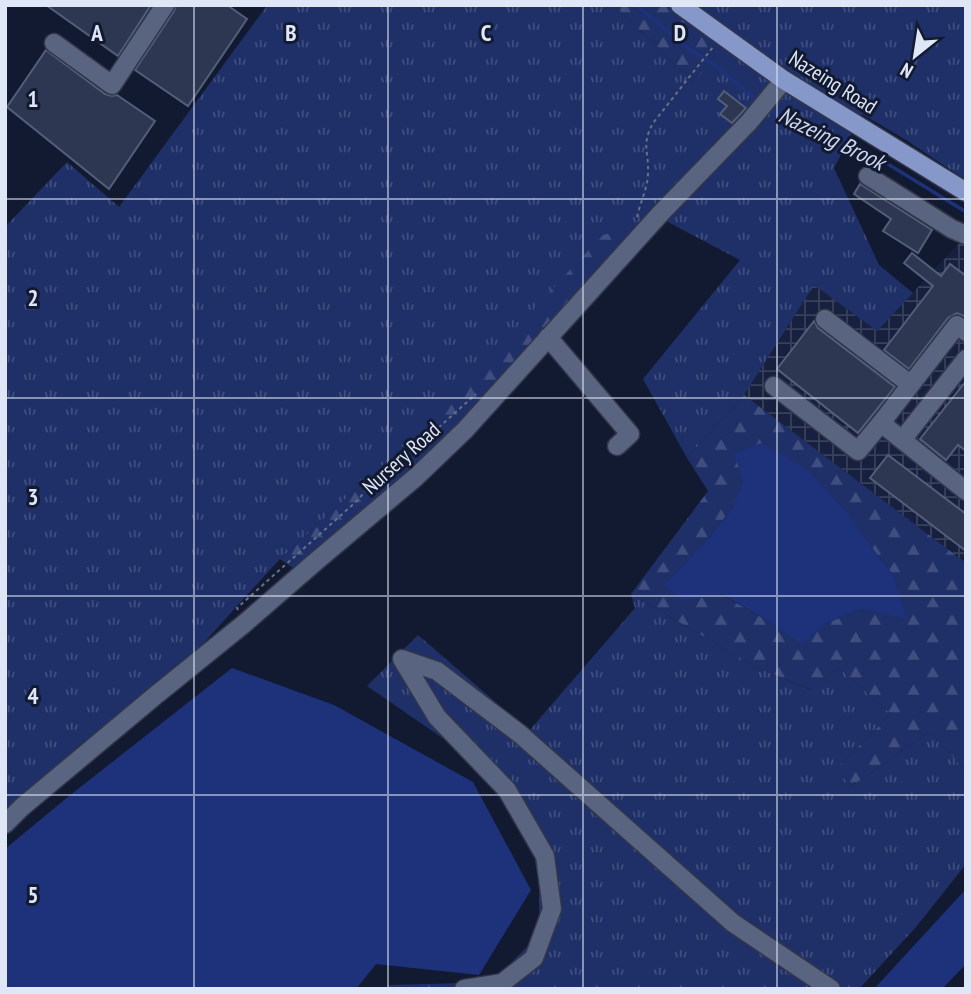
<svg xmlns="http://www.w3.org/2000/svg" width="971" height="994" viewBox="0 0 971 994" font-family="'PT Sans Narrow',sans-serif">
<defs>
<pattern id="industrial-grid" width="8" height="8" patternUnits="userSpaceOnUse" patternTransform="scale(1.75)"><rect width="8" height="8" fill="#17213f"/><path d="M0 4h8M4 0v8" fill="none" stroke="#38415b"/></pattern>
<pattern id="grass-tufts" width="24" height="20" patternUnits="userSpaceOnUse" patternTransform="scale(1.75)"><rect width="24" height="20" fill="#1f3068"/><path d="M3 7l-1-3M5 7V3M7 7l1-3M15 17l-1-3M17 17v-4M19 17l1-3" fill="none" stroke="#3f4e7e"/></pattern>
<pattern id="forest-firs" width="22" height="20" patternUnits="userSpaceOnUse" patternTransform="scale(1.75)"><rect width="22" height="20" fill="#1f3068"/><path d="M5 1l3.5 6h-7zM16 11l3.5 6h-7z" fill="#3f4e7e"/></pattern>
</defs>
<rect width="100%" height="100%" fill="#121a31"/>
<path fill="url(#industrial-grid)" d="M966 236V563L744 395 814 285 877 331Z"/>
<path fill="url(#grass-tufts)" d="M268 5H614L694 83 692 5H966V180L906 140 862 114 834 168 879 265 913 293 877 331 814 285 744 395 687 458 643 379 740 260 664 220 409 441 280 559 189 659 76 748 5 813V227L67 162 119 207 260 15Z
M631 594 756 667 811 690 838 667 891 714 835 770 852 786 930 731 966 772V864L916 927 859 989H386L389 985 468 983 498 976 530 944 539 925V865L507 798 444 739 367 686 418 635 529 731 635 608Z"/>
<path fill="url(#forest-firs)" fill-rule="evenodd" d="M614 5H692L733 33 694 83Z
M664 220 307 578 280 559 409 441 603 235Z
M744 395 966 563V772L930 731 852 786 835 770 891 714 838 667 812 690 756 667 631 594 708 491 687 458ZM743 480 872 548 894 576 905 617 860 609 825 624 802 643 766 620 721 594 703 545 733 507Z"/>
<path fill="#1e327c" d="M761 443 806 469 844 509 872 548 894 576 906 618 860 609 825 624 802 644 766 620 722 594 682 601 665 585 703 545 733 507 743 480 734 454Z
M232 668 334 705 473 782 531 890 479 975 376 964 356 989H5V849L69 796Z
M966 889V964L942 989H874Z"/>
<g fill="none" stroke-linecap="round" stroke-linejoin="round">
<path stroke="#1e327c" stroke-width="3.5" d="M636 5 688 48 717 67 758 101
M767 108 784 119 857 145 966 212"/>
</g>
<path fill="#2d3751" stroke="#535e7a" stroke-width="2" d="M46 5H151L118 56Z
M176 5H227L247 19 188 106 135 70 174 11Z
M46 50 105 94 112 96 117 95 155 121 109 189 7 107Z
M724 91 746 108 732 123 720 114 727 106 718 99Z
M860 184 932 230 918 253 883 231 891 219 854 194Z
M912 253 941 276 950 264 966 276V317L957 313 948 318 909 369 884 350 933 286 904 263Z
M814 321 818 328 895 387 858 433 777 369Z
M966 381V451L958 445 946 460 920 439Z
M888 455 966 514V551L870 478Z"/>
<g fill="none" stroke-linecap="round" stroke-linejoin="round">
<g stroke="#333649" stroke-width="21">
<path id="minor" d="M54 43 112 85 165 5
M868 176 952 229 966 235
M825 319 910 384
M548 337 630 434 617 446
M774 386 858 451 881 423 966 491
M881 423 957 325 966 332
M902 440 966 359
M5 824 22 807 156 695 245 623 314 563 416 477 465 430 660 214 749 122 784 80
M464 989 502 983 534 958 552 909 545 856 507 790 437 717 402 659 437 671 520 734 733 923 831 989"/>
</g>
<g stroke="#333649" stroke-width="21">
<path id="major" d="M680 5 784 80 966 192"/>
</g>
<path stroke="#687084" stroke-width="2" stroke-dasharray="3.5 3.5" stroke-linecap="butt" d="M637 217C640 203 648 187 648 173 649 151 641 145 653 123L713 47
M238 610 237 608 358 500 370 485 418 446 476 394"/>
<use href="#minor" stroke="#596480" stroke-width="18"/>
<use href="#major" stroke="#8598c9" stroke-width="18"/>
</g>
<path fill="none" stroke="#dfe6f6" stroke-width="2" stroke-opacity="0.55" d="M194 5V989M388 5V989M583 5V989M777 5V989M5 199H966M5 398H966M5 596H966M5 795H966"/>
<g text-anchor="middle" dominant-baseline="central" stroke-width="6" stroke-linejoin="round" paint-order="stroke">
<g font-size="21" fill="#dfe6f6" stroke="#121a31">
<text transform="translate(833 82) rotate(32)">Nazeing Road</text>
<text transform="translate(401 458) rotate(-42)">Nursery Road</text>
</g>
<g font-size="23" font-style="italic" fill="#ccd5eb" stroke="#121a31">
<text transform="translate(832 138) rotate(26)">Nazeing Brook</text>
</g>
</g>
<g font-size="23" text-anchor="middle" font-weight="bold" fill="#dfe6f6" stroke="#121a31" stroke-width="6" stroke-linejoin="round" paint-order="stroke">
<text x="97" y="41">A</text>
<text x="291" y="41">B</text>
<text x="486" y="41">C</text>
<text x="680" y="41">D</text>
<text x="33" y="107">1</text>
<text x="33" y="306">2</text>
<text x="33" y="505">3</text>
<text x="33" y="704">4</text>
<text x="33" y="903">5</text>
</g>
<rect width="971" height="994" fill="none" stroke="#dfe6f6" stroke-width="14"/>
<g transform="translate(915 56) rotate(210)" stroke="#121a31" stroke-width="5" paint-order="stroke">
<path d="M0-5L12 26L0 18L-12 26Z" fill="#dfe6f6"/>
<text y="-10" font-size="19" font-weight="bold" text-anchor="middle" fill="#dfe6f6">N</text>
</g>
</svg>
